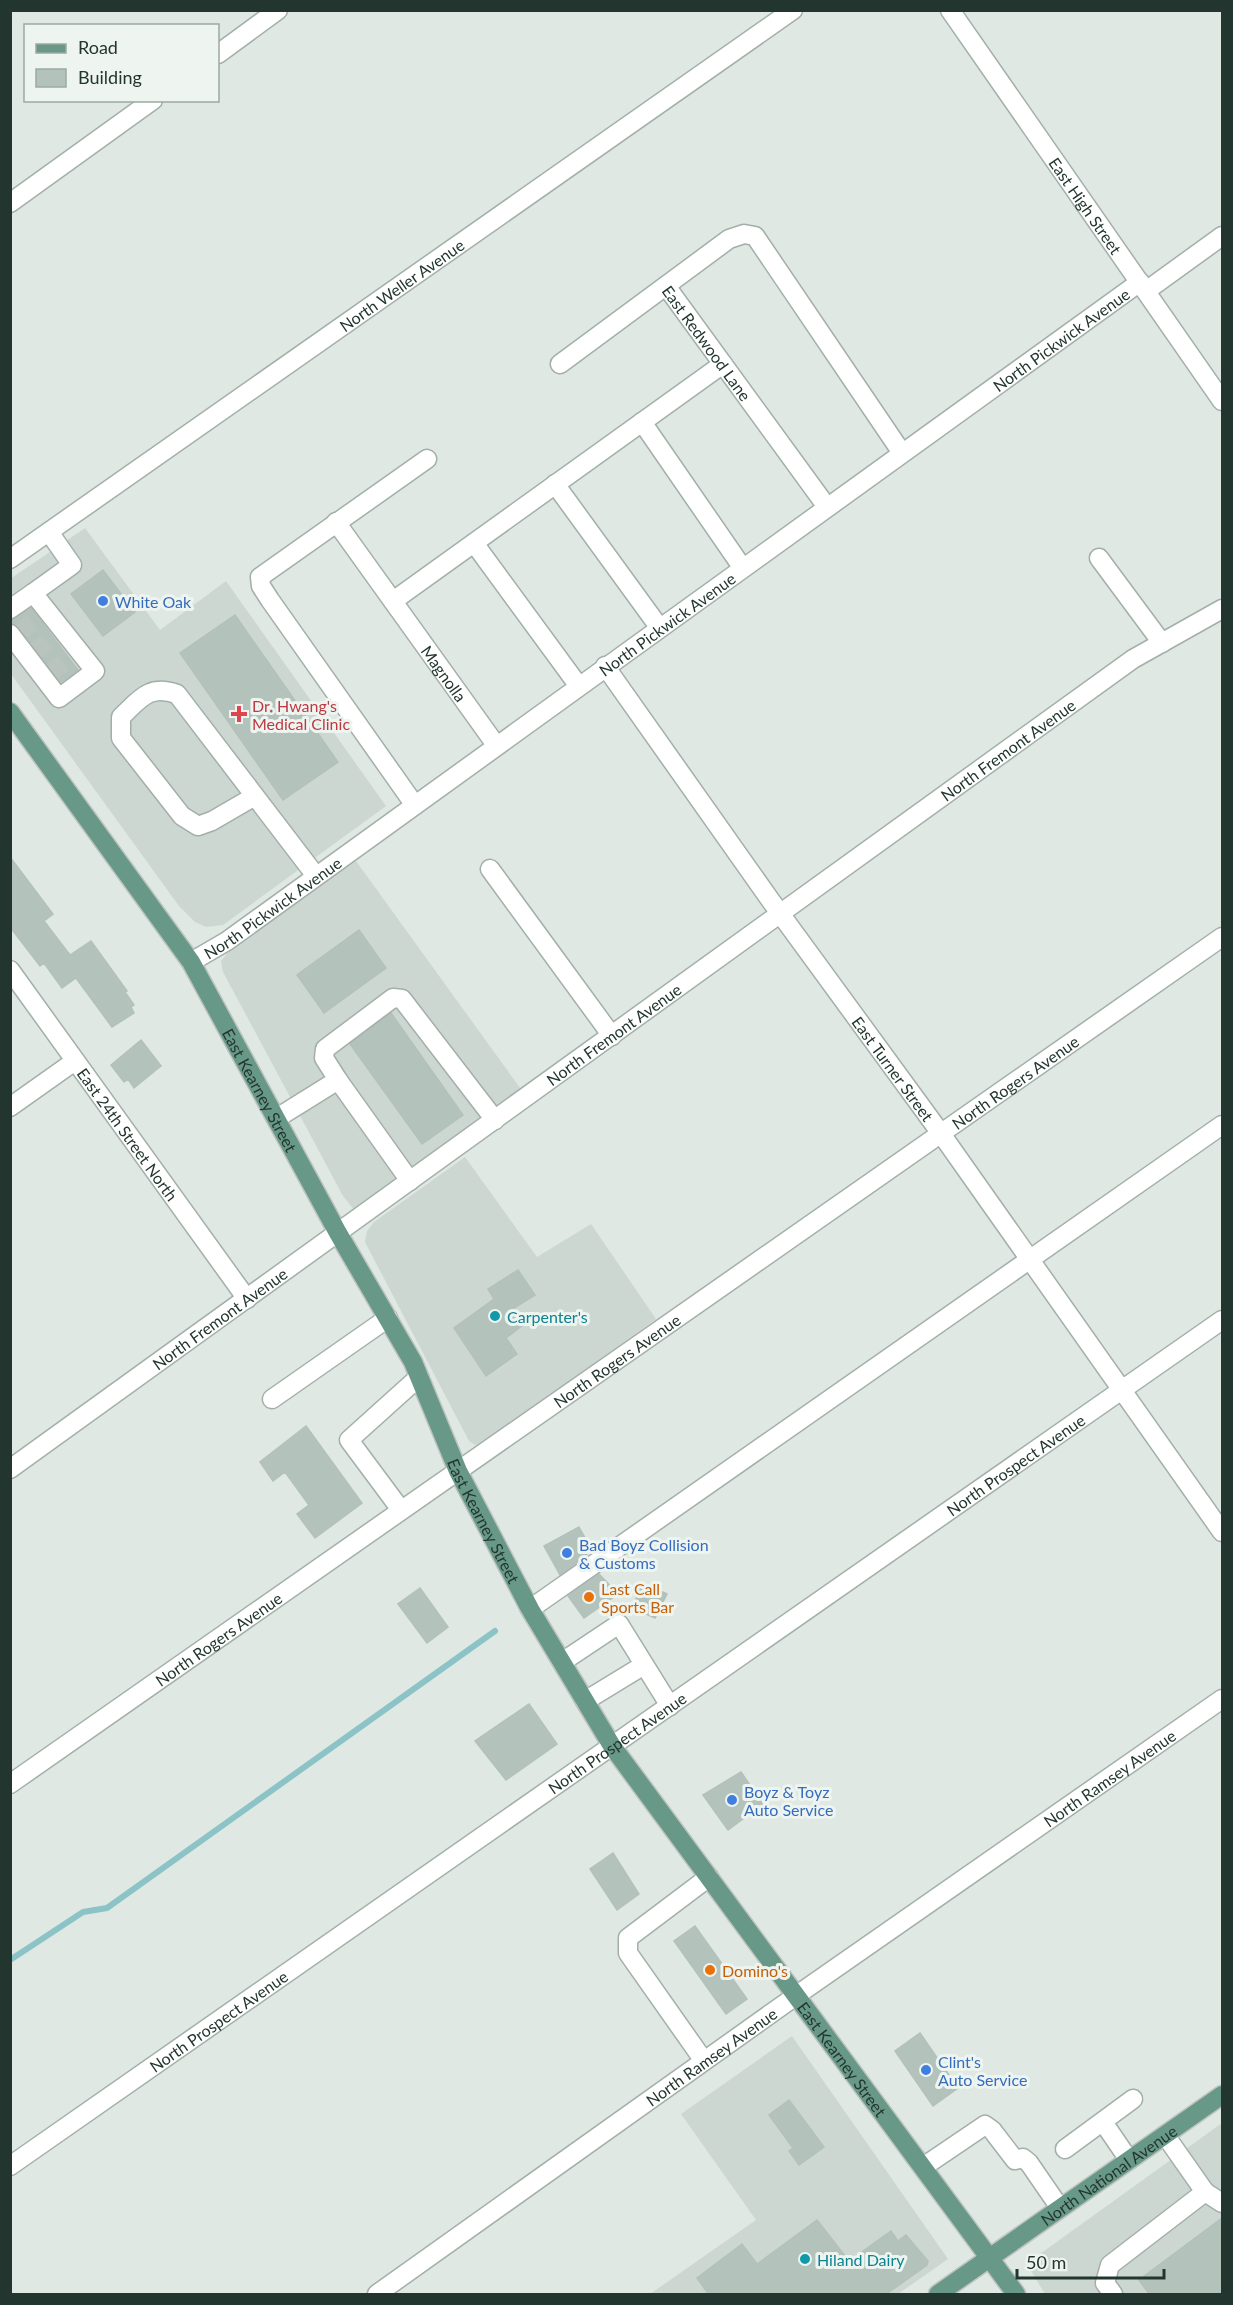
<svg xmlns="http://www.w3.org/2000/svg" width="1233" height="2305" viewBox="0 0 1233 2305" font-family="Lato,sans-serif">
<rect width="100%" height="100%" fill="#dfe8e3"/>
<path fill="#cdd7d2" d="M85 528 160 630 226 581 386 806 223 925 206 927 195 922 179 906 11 674 10 579Z
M356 861 523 1092 355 1211 343 1196 223 972 221 961 236 943Z
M465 1157 537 1257 591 1224 656 1319 483 1443 475 1445 469 1441 365 1242 367 1231 374 1222Z
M792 2036 948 2259 898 2294H650L756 2220 681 2114Z
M1222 2123V2294H1045L1030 2269 1033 2259Z"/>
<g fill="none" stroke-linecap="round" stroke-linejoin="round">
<path stroke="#8cc3c7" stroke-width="6" d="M10 1960 83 1912 107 1908 495 1631"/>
</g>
<path fill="#b4c2bc" stroke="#b2c1b9" stroke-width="1.5" d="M103 570 135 612 103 636 71 594Z
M31 608 78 670 61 682 19 627 10 623V620Z
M235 615 338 762 283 800 180 653Z
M10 857 53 914 44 921 70 955 91 941 127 991 125 992 134 1005 131 1007 134 1013 112 1027 76 978 62 988 44 963 40 966 10 927Z
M359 930 386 968 324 1013 297 975Z
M391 1013 463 1115 422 1144 350 1044Z
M141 1040 161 1066 134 1088 128 1079 124 1082 111 1065Z
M518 1270 535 1295 514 1308 524 1324 506 1338 517 1354 486 1376 454 1328 494 1299 488 1289Z
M306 1426 362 1503 315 1538 297 1514 309 1505 285 1472 273 1481 260 1462Z
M579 1527 588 1543 582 1547 587 1555 560 1575 544 1546Z
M599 1574 618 1594 584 1618 568 1596Z
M641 1583 667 1594 655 1618 633 1608Z
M420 1588 448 1627 427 1643 398 1604Z
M529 1704 557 1744 506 1780 475 1741Z
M741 1772 763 1804 728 1830 703 1795Z
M613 1853 639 1894 617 1910 590 1869Z
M695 1926 747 1999 726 2014 674 1941Z
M920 2033 958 2088 933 2106 895 2051Z
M789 2100 824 2147 799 2165 789 2151 793 2148 769 2115Z
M1222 2218V2295H1150L1139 2280Z
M817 2220 849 2261 891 2231 898 2241 906 2235 928 2261 927 2265 885 2295H709L697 2278 742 2244 757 2264Z"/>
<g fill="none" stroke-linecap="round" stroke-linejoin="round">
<path stroke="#b9c4bf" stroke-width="18" stroke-dasharray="18 9" stroke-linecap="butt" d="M18 633 39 618
M33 653 53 637
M49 674 69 659"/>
<g stroke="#a3afa9" stroke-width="21">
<g id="minor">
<path id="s1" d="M950 10 1222 401"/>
<path d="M218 54 278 10"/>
<path d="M10 203 153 100"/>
<path id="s2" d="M666 286 827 507"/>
<path d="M1146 291 1222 236"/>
<path d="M560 364 729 239 744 234 755 236 902 453"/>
<path d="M642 422 742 567"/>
<path d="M555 484 659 627"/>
<path id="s3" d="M336 522 496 745"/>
<path d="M474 543 578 685"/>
<path d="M1099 558 1162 643"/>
<path id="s4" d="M10 559 793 10"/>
<path d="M33 593 72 565 49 532"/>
<path d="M393 601 723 364"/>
<path d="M10 609 33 593 95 671 59 698 10 634"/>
<path id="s5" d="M605 666 771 901 942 1135 1222 1532"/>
<path d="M255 796 212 821 198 826 182 816 121 738V717C140 699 149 684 177 694L316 876"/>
<path d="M414 804 270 600 261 586 260 577 427 459"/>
<path d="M490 869 612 1036"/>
<path id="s6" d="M191 962 227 941 1140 282"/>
<path id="s7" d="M10 970 247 1299"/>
<path d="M338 1080 410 1181"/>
<path d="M10 1107 75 1061"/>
<path d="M277 1118 338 1080 324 1058 325 1049 393 998 402 999 495 1120"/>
<path d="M272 1399 388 1318"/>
<path id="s8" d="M10 1469 1133 659 1222 609"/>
<path d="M401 1510 349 1440 419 1377"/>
<path d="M530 1609 1222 1125"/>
<path d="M562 1662 619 1624 670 1706"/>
<path d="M585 1701 644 1665"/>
<path id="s9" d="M10 1784 1222 937"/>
<path d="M704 2061 628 1953V1938L709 1877"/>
<path d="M1103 2122 1129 2160"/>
<path d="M1065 2149 1133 2099"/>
<path id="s10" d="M10 2166 1222 1320"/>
<path d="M923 2167 985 2125 992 2130 1015 2160 1023 2158 1029 2163 1060 2208"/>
<path d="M1205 2192 1222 2203"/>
<path id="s11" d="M377 2294 797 1995 1222 1699"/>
<path d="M1113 2294 1105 2283 1110 2265 1205 2192 1165 2135"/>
</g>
</g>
<g stroke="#bdc3c1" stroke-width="21">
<g id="major">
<path id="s12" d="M10 712 191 962 338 1233 413 1362 458 1471 530 1609 612 1746 1016 2294"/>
<path id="s13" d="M938 2294 1222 2095"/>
</g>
</g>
<use href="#minor" stroke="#fff" stroke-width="18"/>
<use href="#major" stroke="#689888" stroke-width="18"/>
</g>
<g fill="#3f7fe0" stroke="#eef5f1" stroke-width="2">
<circle cx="103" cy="601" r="6"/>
<circle cx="567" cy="1553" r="6"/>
<circle cx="732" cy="1800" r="6"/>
<circle cx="926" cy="2070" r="6"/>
</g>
<path fill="#e0444e" stroke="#eef5f1" stroke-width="2" d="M236 705h6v6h6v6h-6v6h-6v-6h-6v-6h6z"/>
<g fill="#0f9aa8" stroke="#eef5f1" stroke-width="2">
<circle cx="495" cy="1316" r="6"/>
<circle cx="805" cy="2259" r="6"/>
</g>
<g fill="#e8710a" stroke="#eef5f1" stroke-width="2">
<circle cx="589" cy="1597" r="6"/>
<circle cx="710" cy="1970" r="6"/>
</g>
<g text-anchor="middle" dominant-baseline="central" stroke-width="6" stroke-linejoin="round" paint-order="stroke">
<g font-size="16" fill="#22362f" stroke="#eef5f1">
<text stroke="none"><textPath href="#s1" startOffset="238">East High Street</textPath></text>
<text stroke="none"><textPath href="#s4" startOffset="478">North Weller Avenue</textPath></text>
<text stroke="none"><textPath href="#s6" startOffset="1070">North Pickwick Avenue</textPath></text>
<text stroke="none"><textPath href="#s2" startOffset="70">East Redwood Lane</textPath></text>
<text stroke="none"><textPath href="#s6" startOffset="584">North Pickwick Avenue</textPath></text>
<text stroke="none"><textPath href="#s3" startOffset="186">Magnolla</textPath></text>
<text stroke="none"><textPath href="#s8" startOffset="1230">North Fremont Avenue</textPath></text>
<text stroke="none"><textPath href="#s6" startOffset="98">North Pickwick Avenue</textPath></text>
<text stroke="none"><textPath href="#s8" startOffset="744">North Fremont Avenue</textPath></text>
<text stroke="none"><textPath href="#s5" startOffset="495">East Turner Street</textPath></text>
<text stroke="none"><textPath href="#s9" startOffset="1226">North Rogers Avenue</textPath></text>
<text stroke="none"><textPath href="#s12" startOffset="454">East Kearney Street</textPath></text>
<text stroke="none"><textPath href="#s7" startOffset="202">East 24th Street North</textPath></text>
<text stroke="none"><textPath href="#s8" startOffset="258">North Fremont Avenue</textPath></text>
<text stroke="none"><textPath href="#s9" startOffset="740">North Rogers Avenue</textPath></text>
<text stroke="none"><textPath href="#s10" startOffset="1226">North Prospect Avenue</textPath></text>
<text stroke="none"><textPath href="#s12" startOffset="940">East Kearney Street</textPath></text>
<text stroke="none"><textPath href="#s9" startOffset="254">North Rogers Avenue</textPath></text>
<text stroke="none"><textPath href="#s10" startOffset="740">North Prospect Avenue</textPath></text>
<text stroke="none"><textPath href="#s11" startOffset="896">North Ramsey Avenue</textPath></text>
<text stroke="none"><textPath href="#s10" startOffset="254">North Prospect Avenue</textPath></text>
<text stroke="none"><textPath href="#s11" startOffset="410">North Ramsey Avenue</textPath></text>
<text stroke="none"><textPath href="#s12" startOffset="1588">East Kearney Street</textPath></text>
<text stroke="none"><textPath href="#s13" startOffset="208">North National Avenue</textPath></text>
</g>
<g font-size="16" fill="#366cbe" stroke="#eef5f1" text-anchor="start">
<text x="115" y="601">White Oak</text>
<text x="579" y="1544">Bad Boyz Collision<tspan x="579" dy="18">&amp; Customs</tspan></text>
<text x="744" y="1791">Boyz &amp; Toyz<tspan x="744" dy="18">Auto Service</tspan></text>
<text x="938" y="2061">Clint's<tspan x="938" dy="18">Auto Service</tspan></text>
</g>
<g font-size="16" fill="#be3a42" stroke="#eef5f1" text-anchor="start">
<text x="252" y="705">Dr. Hwang's<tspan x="252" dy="18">Medical Clinic</tspan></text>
</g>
<g font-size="16" fill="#0d838f" stroke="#eef5f1" text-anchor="start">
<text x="507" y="1316">Carpenter's</text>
<text x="817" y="2259">Hiland Dairy</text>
</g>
<g font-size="16" fill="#c56008" stroke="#eef5f1" text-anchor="start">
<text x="601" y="1588">Last Call<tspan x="601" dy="18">Sports Bar</tspan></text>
<text x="722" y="1970">Domino's</text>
</g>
</g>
<rect width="1233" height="2305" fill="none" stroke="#22362f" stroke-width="24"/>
<rect x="24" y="24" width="195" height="78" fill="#eef5f1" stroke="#9ca9a3" stroke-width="1.5"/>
<rect x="36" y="44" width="30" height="9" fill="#689888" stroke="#9ca9a3" stroke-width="1.5"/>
<text x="78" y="54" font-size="18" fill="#22362f">Road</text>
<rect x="36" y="69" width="30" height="18" fill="#b4c2bc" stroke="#9ca9a3" stroke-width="1.5"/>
<text x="78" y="84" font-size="18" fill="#22362f">Building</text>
<path d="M1017 2269v9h147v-9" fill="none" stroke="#22362f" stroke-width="3"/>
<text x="1026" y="2269" font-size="18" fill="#22362f" stroke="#eef5f1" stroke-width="4.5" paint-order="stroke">50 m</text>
</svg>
